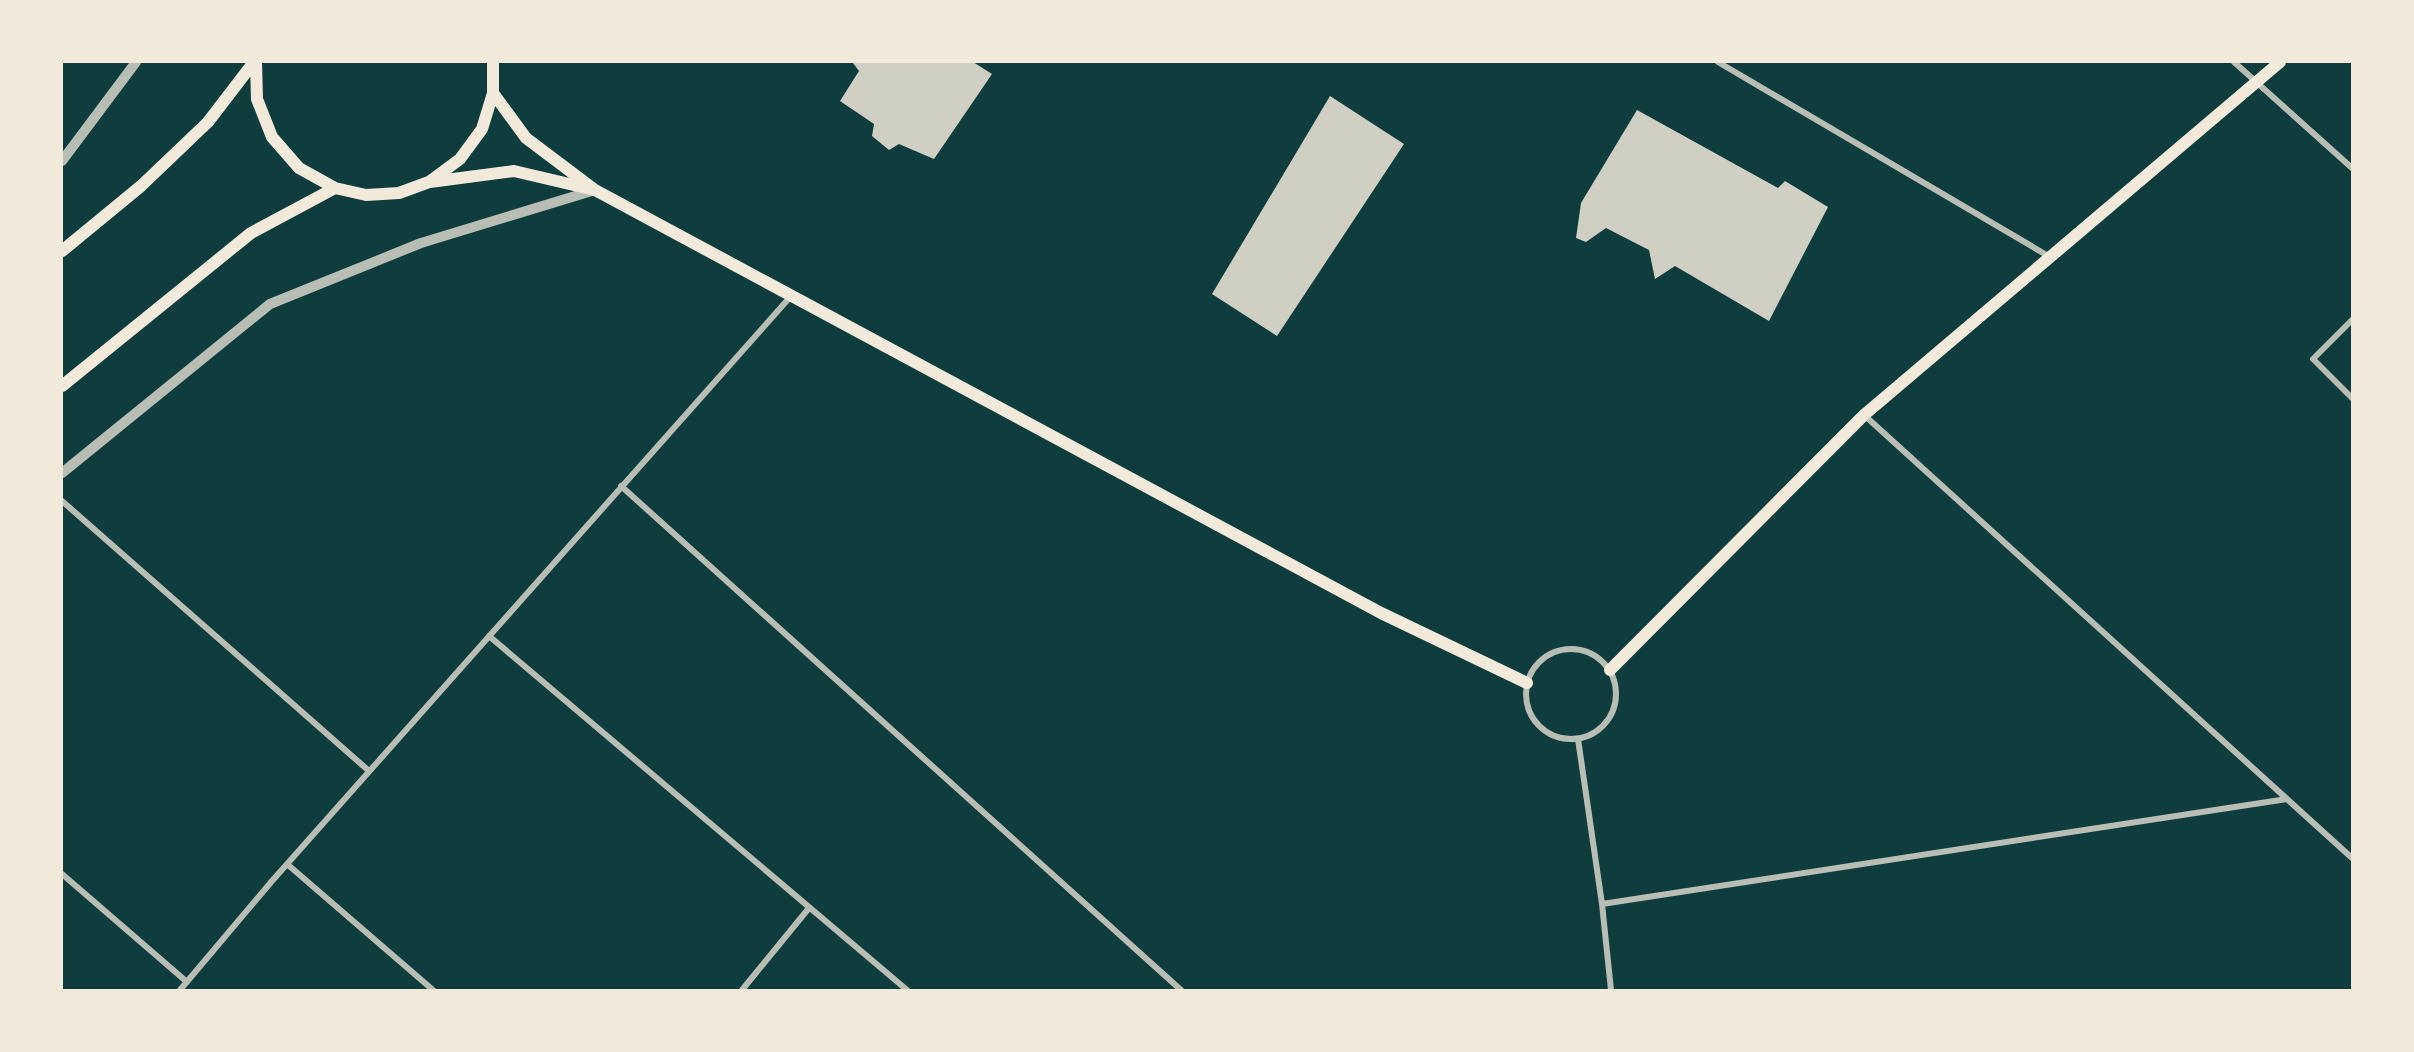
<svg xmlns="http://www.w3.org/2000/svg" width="2414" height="1052" viewBox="0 0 2414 1052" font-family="'Source Sans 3',sans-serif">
<rect width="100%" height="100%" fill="#0f3d3e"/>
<path fill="#cfcfc3" d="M855 62H973L992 74 934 159 899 144 889 150 872 136 874 124 840 101 859 71 853 63Z
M1330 96 1404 144 1277 336 1212 294Z
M1637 110 1778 188 1785 181 1828 207 1769 321 1675 266 1655 279 1649 250 1606 228 1586 242 1576 238 1581 203Z"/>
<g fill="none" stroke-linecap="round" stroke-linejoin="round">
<path stroke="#b8beb3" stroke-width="6" d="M1718 62 2050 257
M2234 62 2352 168
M2352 320 2313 359 2352 398
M1864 415 2352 858
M621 486 1181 990
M62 501 369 771
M489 636 907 990
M1526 694a45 45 0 1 1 90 0a45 45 0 1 1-90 0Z
M1578 739 1602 904 1611 990
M287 864 433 990
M62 874 187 982
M1602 904 2287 799
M180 990 272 881 791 296
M742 990 809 908"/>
<path stroke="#b8beb3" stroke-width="10" d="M62 161 136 62
M62 473 270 304 421 243 595 190"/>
<path stroke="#f1e9da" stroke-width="12" d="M256 62 257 99 272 137 299 168 335 188 366 195 399 193 429 182 460 159 482 129 493 93V62
M430 182 514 171 595 190 526 138 493 93
M595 190 1381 613 1527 683
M62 251 141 186 208 122 254 62
M62 386 251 233 335 188
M1610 670 1864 415 2280 62"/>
</g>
<rect width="2414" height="1052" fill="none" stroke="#f1e9da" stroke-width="126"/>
</svg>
